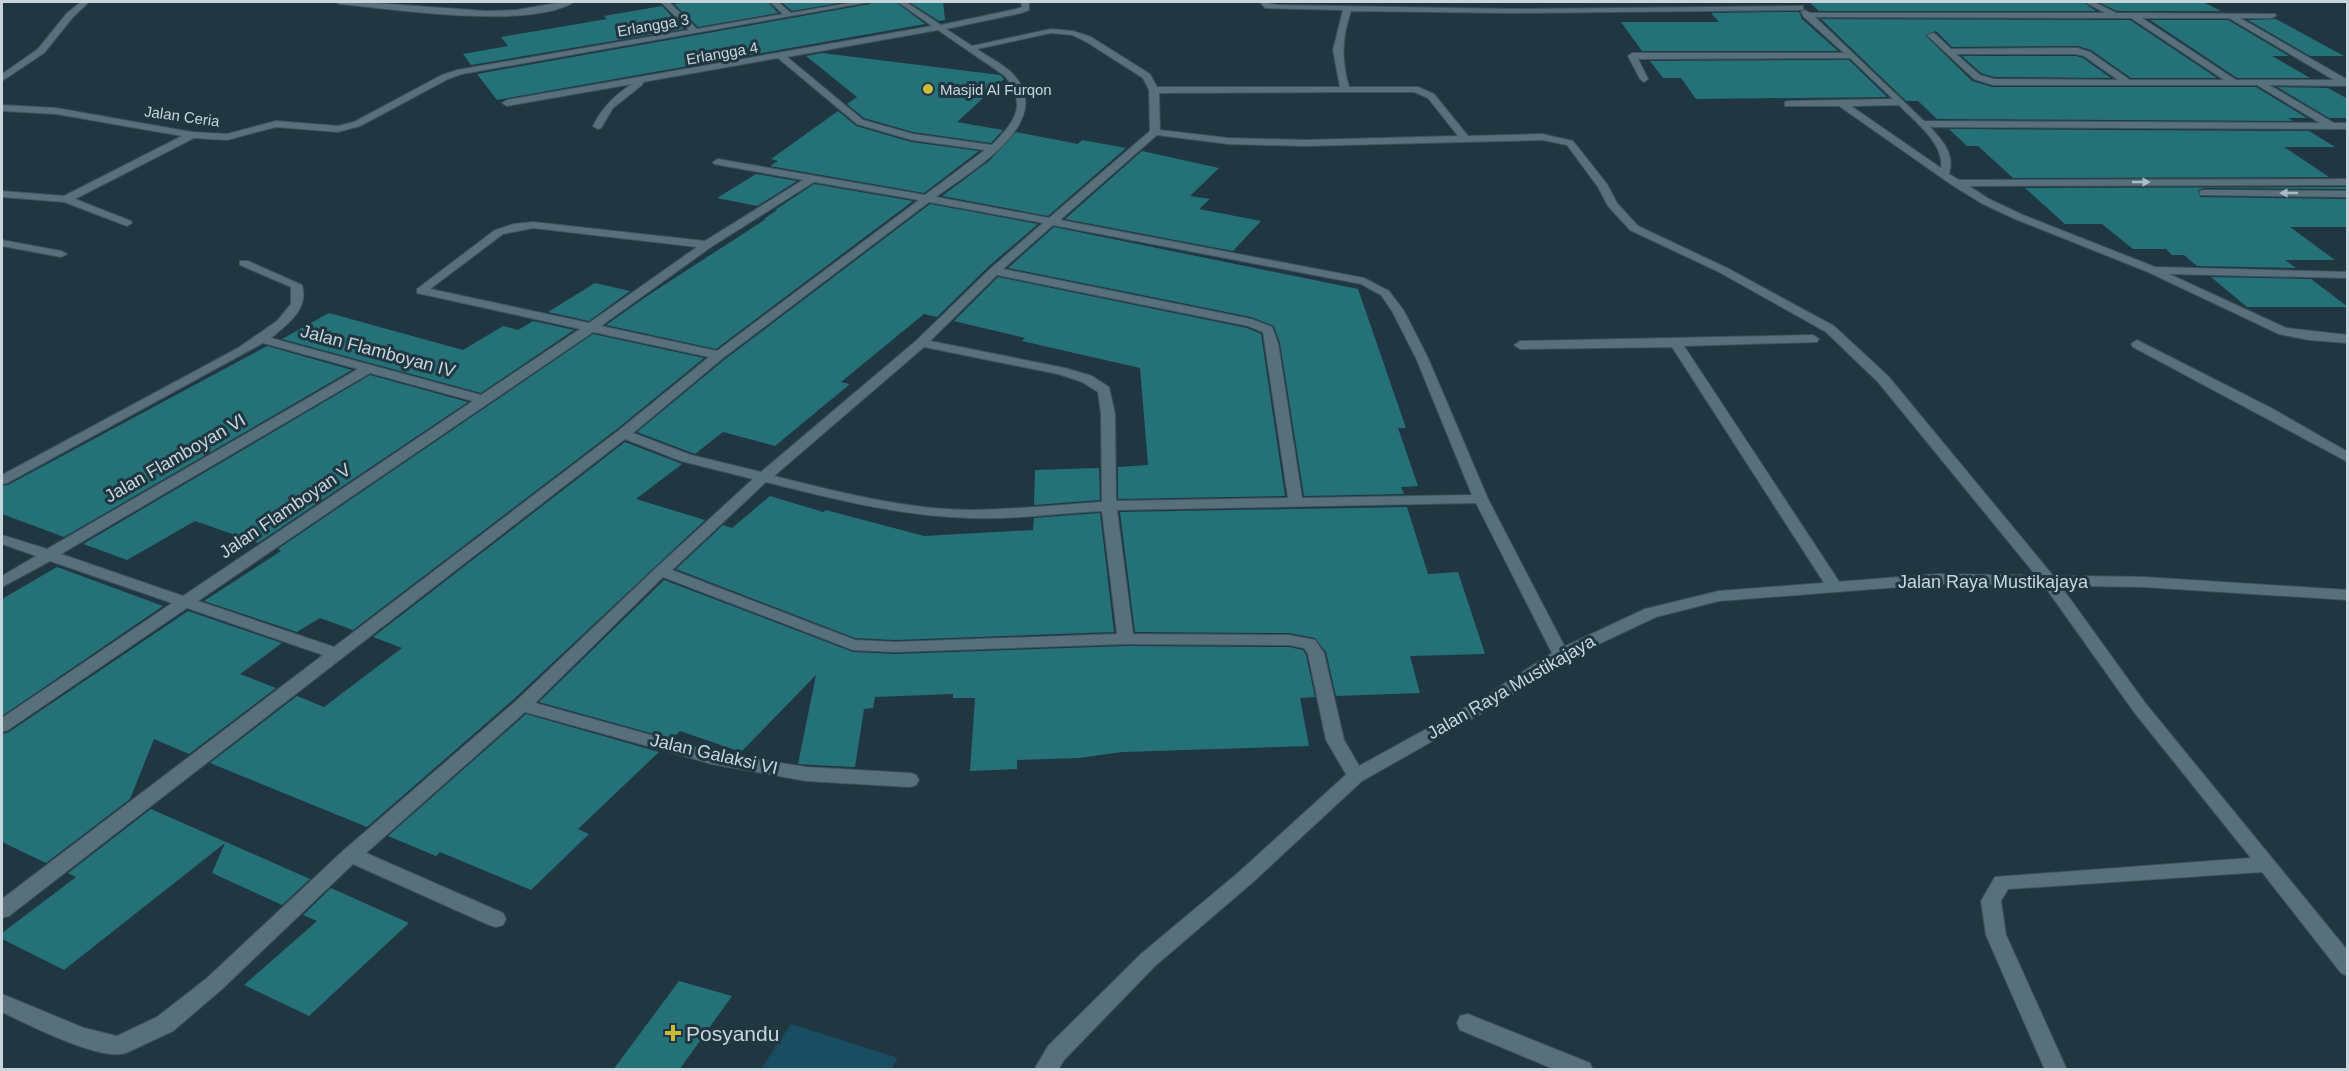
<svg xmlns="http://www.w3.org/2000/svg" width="2349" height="1071" viewBox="0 0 2349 1071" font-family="Arial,sans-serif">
<rect width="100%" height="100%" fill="#203742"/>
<path fill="#194d62" d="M791 1024 898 1058 891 1069H761Z"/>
<path fill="#257178" d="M688 2H768L778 13 698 27 674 4Z
M781 2H845L792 11Z
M872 2H896L925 24 497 100 477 74 870 4Z
M909 2H943L945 20 939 21Z
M1809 2H2083L2096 11H1819Z
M2098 2H2203L2221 11H2117Z
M662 6 684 29 471 65 463 54 508 46 501 37 607 19 604 16Z
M1777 12H1799L1802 19 1838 51H1642L1621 22H1719L1711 13Z
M1821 19 2130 20 2217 78H2131L2091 50 2078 46 1952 47 1936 31 1925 35 1972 81 1992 87H2256L2307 118H2288L2293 121 1937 119 1918 101H1906Z
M2276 19 2344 56H2310L2248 20Z
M2150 20H2228L2289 56H2272L2310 78H2237Z
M822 53 1000 75 1004 79 957 122 1003 130 991 143 913 132 864 118 847 104 857 97 806 56Z
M1962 56H2076L2083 58 2111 78 1994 77 1981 73Z
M1849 60 1887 97 1696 99 1681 78H1663L1650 61Z
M2277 87 2328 88 2348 99V118H2329Z
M838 111 856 126 911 142 979 151 924 193 770 166 778 161 771 159Z
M1949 129 2309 131 2335 147H2284L2329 177 2013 178 1978 146H1967Z
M1016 132 1078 144 1082 140 1126 148 1048 216 942 196 989 161Z
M1142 151 1219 168 1190 196 1210 199 1199 209 1261 221 1233 251 1065 219Z
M756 174 797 181 757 206 717 198Z
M814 184 913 201 716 349 606 325 647 296 766 219H764L777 210H775Z
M2345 187 2348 189 2204 188 2198 190 2200 197 2348 199V227H2290L2335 260H2285L2296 268 2197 266 2184 255H2172L2166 249H2133L2102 224H2065L2025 188Z
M930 204 1038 224 988 267 937 317 924 314 841 382 850 384 775 446 723 432 695 454 637 432 724 360Z
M1054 227 1358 289 1406 428H1398L1418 486 1401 487 1404 494 1304 496 1280 343 1274 326 1251 317 1008 268Z
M998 277 1247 328 1261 334 1285 496 1118 499V467L1148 465 1140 368 1022 341 1025 338 954 321Z
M2211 277 2311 279 2348 307H2247Z
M595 283 630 291 589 321 548 312Z
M329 313 463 350 503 326 518 330 533 321 574 330 481 393 282 339Z
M593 334 704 358 617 429 353 630 320 618 297 632 204 601 281 551 278 549Z
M267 346 352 370 64 537 2 514V486L8 485Z
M370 375 468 402 258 543 195 521 127 560 83 544Z
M625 442 682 464 636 499 705 520 514 699 367 827 210 763 297 696 324 707 402 648 373 637Z
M1099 468 1100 500 1034 505 1035 470Z
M770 496 823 512 826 510 924 536 1033 530 1034 518 1100 513 1114 632 895 640 855 638 676 569 723 525 732 528Z
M1407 507 1428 574 1458 572 1485 654 1410 656 1420 693 1336 696 1326 652 1315 638 1289 633 1135 632 1120 512Z
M57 567 163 606 2 716V599Z
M664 580 853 652 895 654 1126 646 1289 647 1303 650 1306 655 1315 697 1300 698 1309 746 1122 752 1079 758 1017 760V769L970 771 975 698H953V694L875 697 873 708 864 709 855 767H851L798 764 816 675 741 752 680 731 672 739 539 702Z
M188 611 282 643 240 674 276 688 189 754 154 739 130 799 46 863 2 842V734L9 732Z
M526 714 659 752 578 829 589 834 531 890 440 852 436 856 388 836Z
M151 809 310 879 282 905 212 873 225 843 64 970 2 939V933L76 877 68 873Z
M331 888 409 923 309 1016 244 985 317 921 303 915Z
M679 981 732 996 679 1070H613Z"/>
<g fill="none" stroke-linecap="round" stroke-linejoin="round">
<g stroke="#3d525a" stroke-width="2">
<path id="street" d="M336 2H361L486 11 516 10 563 2H574C530 30 393 9 340 4Z
M661 2H669L697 29 783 14 770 2H778L791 13 855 2H870L462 74 448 79 360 126 338 132 276 127 227 140 194 138 75 199 131 221 132 223 127 226 64 202 2 197V191L64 196 182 136 56 114 2 111V105L56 108 192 132 227 134 276 121 338 126 354 122 442 75 457 70 689 30Z
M898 2H906L941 25 1016 9 1022 7 1021 2H1029V10L1021 13 946 29 972 46 1051 29 1073 31 1091 37 1150 74 1157 87H1340L1333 50 1343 10 1265 8 1260 2 1277 5 1512 9 1803 6V10H1800L1512 13 1351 11C1342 38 1341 59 1349 87H1418L1434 94 1468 136 1542 134 1573 141 1607 184 1617 203 1638 226 1727 268 1834 326 1888 376 2055 578 2146 704 2348 951V976L2341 973 2262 872 2008 889 2001 901 2006 935 2067 1070H2045L1986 935 1981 901 1995 877 2251 858 2134 712 2043 584 1878 382 1826 332 1719 272 1630 230 1608 206 1598 187 1567 145 1542 140 1304 146 1228 144 1157 135 1060 220 1364 278 1389 291 1404 311 1428 358 1488 499 1569 655 1567 659H1555L1553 655 1476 503 1117 510 1133 634 1289 635 1315 640 1324 653 1344 740 1365 776 1362 781 1356 783 1350 781 1326 740 1308 654 1304 648 1289 645 1126 644 895 652 853 650 663 577 535 703 712 752 806 767 910 773 916 775 919 780 916 785 910 787 806 781 712 764 525 712 366 853 503 913 506 919 503 925 496 927 489 925 353 864 221 990 173 1031 126 1053C101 1062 27 1024 2 1012V994L84 1028 117 1036 157 1017 207 978 344 850 516 701 656 568 753 479 681 461 625 439 9 916 2 918V899L323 655 187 608 8 730 2 732V718L172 603 50 561 2 587V576L36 556 2 544V535L47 549 358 369 263 343 7 483 2 484V475L238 348 277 321 291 304V287L240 265V261H248L302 285C309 309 288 324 271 338L481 395 580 329 417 293V289L495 230 514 224 533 222 705 241 803 180 714 164 713 162 718 159 925 195 985 150 912 140 857 124 778 58 643 82 642 85 613 108 601 128 598 129 593 126C602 107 615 95 632 84L507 106 502 103 507 100 932 26ZM938 30 1005 76C1028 106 1015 121 992 145L913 134 863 120 787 57ZM1051 33 1072 35 1085 41 1143 78 1149 90 1150 131 1049 218 936 197C970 171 1059 122 1012 73 1003 64 988 57 977 49ZM1342 92H1414L1428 98 1458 136 1304 140 1228 138 1160 130 1159 93ZM814 182 919 200 717 351 601 326 711 247ZM929 202 1043 223 990 269 917 340 761 472 691 455 633 433 723 358ZM1053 225 1361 284 1381 295 1392 311 1416 358 1472 495 1302 498 1278 343 1272 327 1251 319 1003 269ZM533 228 697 247 589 323 430 289 503 234ZM997 275 1248 326 1263 332 1288 498 1116 501 1115 414 1109 387 1092 376 1065 368 930 341ZM593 332 709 357 618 431 334 647 198 601ZM924 347 1058 374 1082 382 1098 392 1101 414 1102 502C1059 505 1016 509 973 510 907 510 838 492 774 476ZM370 373 473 401 183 596 61 554ZM766 482C833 499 901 516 969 518 1013 520 1059 513 1102 511L1117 634 895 642 855 640 672 570Z
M2085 2H2094L2116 13 2275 14 2276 16 2272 18H2240L2348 80V86L2269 85 2334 123H2348V129L1930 127C1943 141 1955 154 1949 174L1959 180 2348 179V185L1969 186 1989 199 2023 215 2155 267 2348 272V278L2169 274 2286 328 2348 335V343L2309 340 2279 334 2148 272 2015 219 1981 203 1952 185 1839 106H1785V102L1788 101 1893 99 1850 58 1638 59 1648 79 1644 82 1640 79 1628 56 1632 53H1844L1804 17 1801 12 1805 10 1810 13H2105ZM1815 17 2131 18 2224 80H2130L2090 52 2077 48 1951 49 1934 33 1927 35 1974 79 1993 85H2257L2320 123 1924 121ZM2142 18H2229L2334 80H2236ZM1956 54H2076L2084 56 2118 80 1994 79 1980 75ZM1899 105C1914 121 1945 144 1941 168L1851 106Z
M2204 190 2348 191V197L2200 195V191Z
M2 240 61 251 67 254 61 257 2 246Z
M1813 335 1819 339 1817 342 1684 346 1842 586 1834 591 1828 589 1672 347 1520 349 1514 345 1520 341Z
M2137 340 2273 409 2348 452V462L2133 347 2131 344Z
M1468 1014 1590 1063 1593 1070H1556L1460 1030 1457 1023 1460 1016Z"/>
</g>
<g stroke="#3d525a" stroke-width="2">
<path id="secondary" d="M81 2H89L73 17 44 53 2 81V74L38 49 67 13Z
M1938 574 2144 577 2348 590V600L2144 587 1938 584 1719 601 1656 617 1567 659 1491 708 1362 781 1253 882 1155 966 1064 1060 1058 1070H1034L1048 1046 1141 954 1239 872 1350 771 1479 700 1555 651 1645 609 1719 591Z"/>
</g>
<use href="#street" fill="#57707c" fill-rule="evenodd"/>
<use href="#secondary" fill="#57707c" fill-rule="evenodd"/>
</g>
<defs><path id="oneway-solid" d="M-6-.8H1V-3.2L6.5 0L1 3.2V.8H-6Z" transform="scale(1.5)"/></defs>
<g fill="#acbcc4">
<use href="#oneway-solid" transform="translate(2141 182)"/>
<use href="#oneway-solid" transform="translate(2289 193) rotate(-180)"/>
</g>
<g fill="#c8bb3b" stroke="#203742" stroke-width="2">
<circle cx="928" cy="89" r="6"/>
<path d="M670 1024h6v6h6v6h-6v6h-6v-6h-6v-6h6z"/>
</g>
<g text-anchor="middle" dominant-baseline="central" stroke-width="6" stroke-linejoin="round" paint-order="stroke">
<g font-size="15" fill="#c8d6dc" stroke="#203742">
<text transform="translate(653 25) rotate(-10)">Erlangga 3</text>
<text transform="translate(722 53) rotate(-10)">Erlangga 4</text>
<text transform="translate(182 116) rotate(8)">Jalan Ceria</text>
</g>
<g font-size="15" fill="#c8d6dc" stroke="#203742" text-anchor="start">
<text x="940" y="89">Masjid Al Furqon</text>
</g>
<g font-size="18" fill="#c8d6dc" stroke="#203742">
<text transform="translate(378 351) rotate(15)">Jalan Flamboyan IV</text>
<text transform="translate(175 458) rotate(-30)">Jalan Flamboyan VI</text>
<text transform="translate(285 511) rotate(-34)">Jalan Flamboyan V</text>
<text x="1993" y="582">Jalan Raya Mustikajaya</text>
<text transform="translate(1511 687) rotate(-30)">Jalan Raya Mustikajaya</text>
<text transform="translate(714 754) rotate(13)">Jalan Galaksi VI</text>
</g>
<g font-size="21" fill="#c8d6dc" stroke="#203742" text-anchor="start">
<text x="686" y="1033">Posyandu</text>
</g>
</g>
<rect width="2349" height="1071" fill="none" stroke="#c8d6dc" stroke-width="6"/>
</svg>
